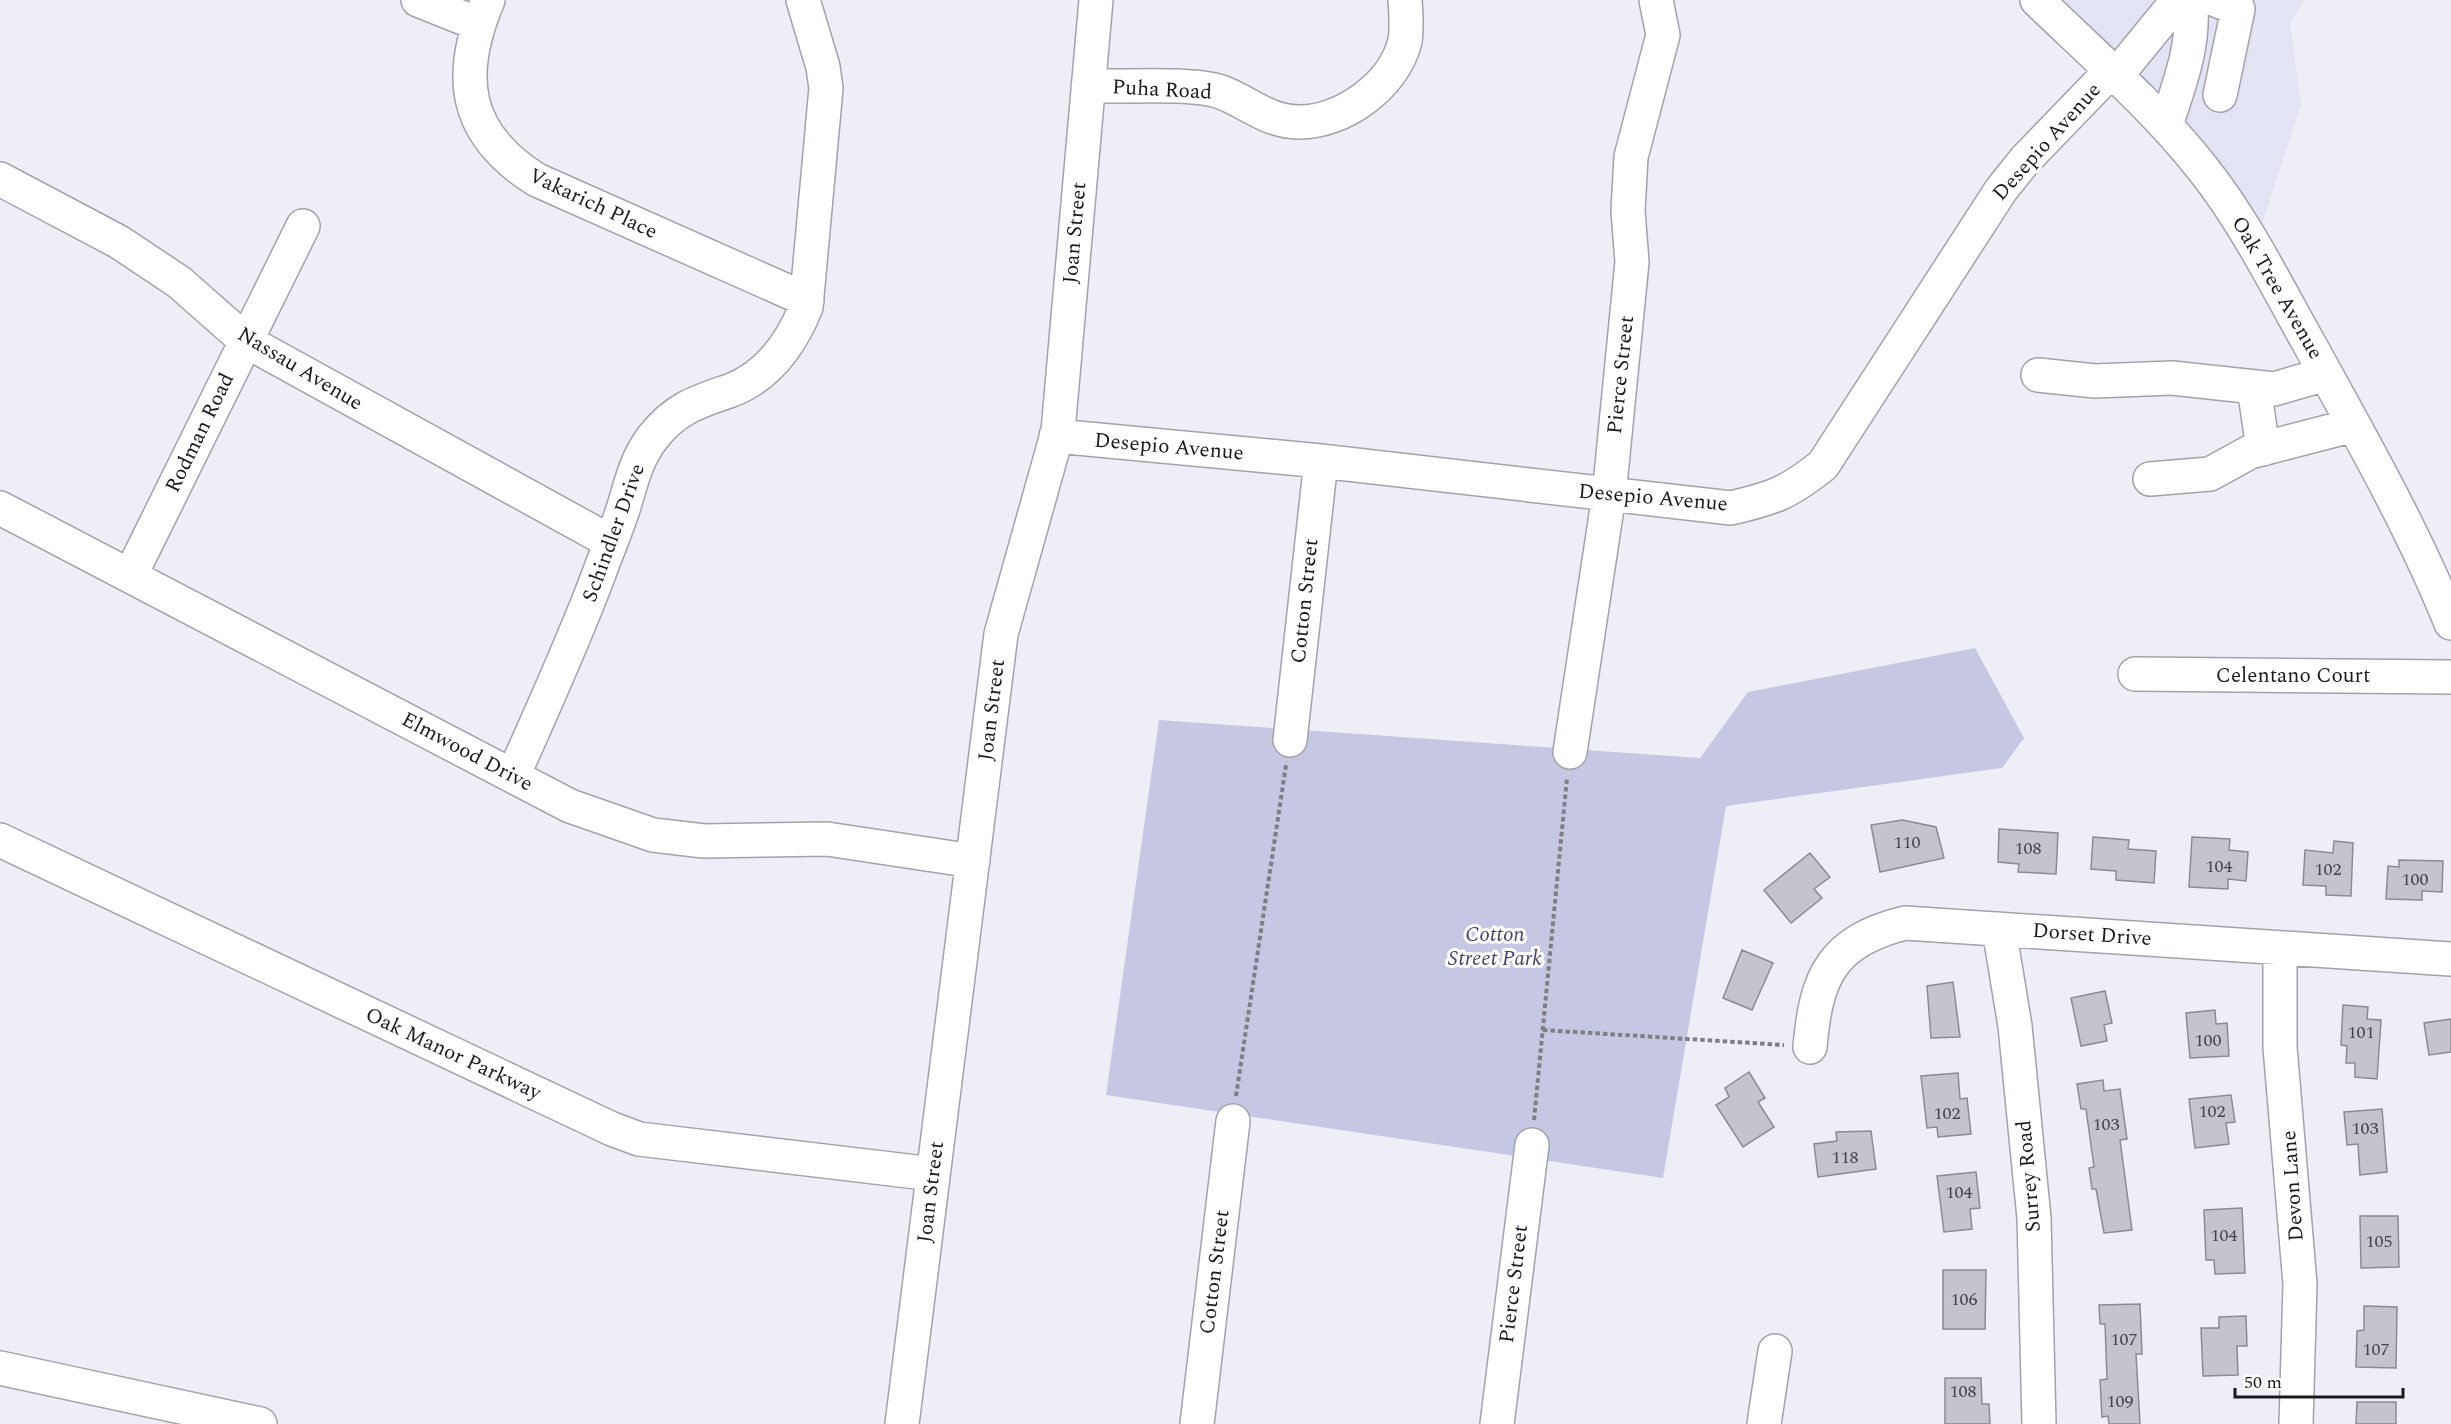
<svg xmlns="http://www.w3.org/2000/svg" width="2451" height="1424" viewBox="0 0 2451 1424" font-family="Spectral,serif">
<rect width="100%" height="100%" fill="#eeeef7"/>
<path fill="#e2e3f3" d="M2041 0H2304L2290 23 2301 104 2258 237Z"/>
<path fill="#c6c7e3" d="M1975 648 2024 738 2002 768 1726 806 1663 1178 1106 1095 1159 720 1700 758 1748 692Z"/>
<path fill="#c4c4cd" stroke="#8b8b93" stroke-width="1.5" d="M1902 820 1936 827 1944 858 1880 872 1871 825Z
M1999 829 2058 833 2056 874 2018 872 2019 864 1998 862Z
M2093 837 2129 840 2128 849 2156 851 2154 883 2116 880V871L2091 869Z
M2192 837 2230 839 2229 850 2248 852 2246 881 2228 879V889L2189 887Z
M2334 841 2353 843 2351 896 2326 895V886L2303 885 2305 850 2333 853Z
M1810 853 1830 877 1814 889 1822 898 1791 923 1764 890Z
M2399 860 2443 861 2442 892 2422 891V900L2386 899 2388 866 2399 867Z
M1742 950 1773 963 1752 1010 1723 998Z
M1953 982 1960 1037 1931 1038 1927 986Z
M2105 991 2112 1023 2104 1025 2107 1041 2081 1046 2071 998Z
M2343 1005 2368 1007 2367 1019 2381 1020 2377 1079 2355 1077V1063H2346L2347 1046 2341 1045Z
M2215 1010 2216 1024 2227 1023 2229 1056 2190 1058 2186 1013Z
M2451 1019V1052L2429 1055 2424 1023Z
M1749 1072 1765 1098 1758 1102 1774 1127 1743 1147 1716 1105 1729 1097 1725 1088Z
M1958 1073 1960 1099 1967 1098 1971 1134 1938 1137 1937 1127 1927 1128 1921 1076Z
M2103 1080 2104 1091 2120 1089 2127 1139 2120 1140 2132 1230 2104 1233 2096 1189H2092L2089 1168 2094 1167 2086 1109H2081L2077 1084Z
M2231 1095 2235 1122 2226 1123 2229 1144 2195 1148 2189 1099Z
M2382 1109 2387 1172 2360 1175 2358 1144 2347 1145 2344 1112Z
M1871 1131 1876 1169 1818 1177 1814 1144 1837 1141 1836 1132Z
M1976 1172 1980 1208 1970 1209 1972 1229 1944 1232 1937 1176Z
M2242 1208 2245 1273 2215 1274 2214 1260H2206L2204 1210Z
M2360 1216H2398L2399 1267 2361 1268Z
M1943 1270H1986L1985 1329H1943Z
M2140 1304 2142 1354H2136L2140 1424H2109L2108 1416 2102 1417 2100 1380 2107 1379 2105 1324H2100L2099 1305Z
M2364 1306 2397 1307 2396 1368 2356 1367 2357 1331 2364 1330Z
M2246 1316 2247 1346H2237L2238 1375 2203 1376 2201 1328H2219V1317Z
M1945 1378H1981L1982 1404H1989L1990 1424H1945Z
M2357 1402H2396V1424H2356Z"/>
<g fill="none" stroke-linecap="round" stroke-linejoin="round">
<g stroke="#a2a2ab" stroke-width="36">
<path id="minor" d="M418 0 478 24
M488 0C456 76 463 134 537 180L807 300
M2037 0C2094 55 2154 107 2203 169 2246 223 2277 287 2311 347 2361 438 2412 527 2451 623
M2216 0 2238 9 2220 95
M2116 76 2178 0
M1088 86C1122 87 1191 82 1221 92 1248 102 1266 121 1298 122 1342 123 1394 86 1405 41 1407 29 1406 13 1405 0
M2166 125C2179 85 2196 43 2190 0
M0 179 119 242 179 282 246 341 611 542
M2038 375 2095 381 2172 378 2274 389 2326 374
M2254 387 2263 449
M1056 436 1321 461 1731 508C1774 498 1788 493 1823 465L2001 190 2025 160 2111 71
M2150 479 2210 474 2250 452 2354 425
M0 508 570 806 653 835 704 841 827 839 973 861
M130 576 303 226
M2135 674 2451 677
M1290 740 1321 461
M1570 752 1609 495 1632 262 1628 211 1631 157 1663 35 1656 0
M513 776C543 708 574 641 600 571 608 549 618 526 625 503 632 479 637 458 653 437 676 408 697 402 729 391 768 377 791 344 806 307L826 88 823 67 803 0
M0 840 612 1129 639 1139 933 1174
M1999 929 2015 1026 2034 1218 2039 1424
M2280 948V1047L2300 1284 2296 1424
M1810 1047C1816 976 1832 941 1905 923L2451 959
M0 1368 260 1424
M902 1424 1001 634 1058 431 1096 0
M1197 1424 1233 1121
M1497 1424 1532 1145
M1764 1424 1775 1351"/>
</g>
<path stroke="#7e7e84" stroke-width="4" stroke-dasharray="4.5 3" stroke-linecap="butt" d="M1543 1030 1784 1045
M1236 1096 1286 765
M1534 1120 1567 778"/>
<use href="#minor" stroke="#fff" stroke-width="33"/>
</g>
<g text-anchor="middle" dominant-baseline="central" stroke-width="6" stroke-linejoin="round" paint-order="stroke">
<g font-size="18" fill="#444449">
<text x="1907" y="842">110</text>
<text x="2028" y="848">108</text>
<text x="2219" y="866">104</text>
<text x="2328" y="869">102</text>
<text x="2415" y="879">100</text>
<text x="2361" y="1032">101</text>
<text x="2208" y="1040">100</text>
<text x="2212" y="1111">102</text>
<text x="1947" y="1113">102</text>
<text x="2106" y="1124">103</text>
<text x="2365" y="1128">103</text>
<text x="1845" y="1157">118</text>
<text x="1959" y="1192">104</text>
<text x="2224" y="1235">104</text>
<text x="2379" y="1241">105</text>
<text x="1964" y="1299">106</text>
<text x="2124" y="1339">107</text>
<text x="2376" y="1349">107</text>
<text x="1963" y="1391">108</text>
<text x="2120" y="1401">109</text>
</g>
<g font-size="21" fill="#1a1a1d" stroke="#fff">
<text transform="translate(1162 90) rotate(3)">Puha Road</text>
<text transform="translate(2047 142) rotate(-48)">Desepio Avenue</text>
<text transform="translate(593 204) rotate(25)">Vakarich Place</text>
<text transform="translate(1075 233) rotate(-85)">Joan Street</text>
<text transform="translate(2277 288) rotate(60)">Oak Tree Avenue</text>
<text transform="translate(300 369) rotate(31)">Nassau Avenue</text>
<text transform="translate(1621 375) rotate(-84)">Pierce Street</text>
<text transform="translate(200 433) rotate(-64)">Rodman Road</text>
<text transform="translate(1169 447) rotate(5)">Desepio Avenue</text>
<text transform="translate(1653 498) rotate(5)">Desepio Avenue</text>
<text transform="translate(614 533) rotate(-70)">Schindler Drive</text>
<text transform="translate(1305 601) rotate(-84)">Cotton Street</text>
<text x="2293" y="676">Celentano Court</text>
<text transform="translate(992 710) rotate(-83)">Joan Street</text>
<text transform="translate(467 752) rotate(28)">Elmwood Drive</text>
<text transform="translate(2092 935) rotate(4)">Dorset Drive</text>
<text transform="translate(453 1054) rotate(25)">Oak Manor Parkway</text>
<text transform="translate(2029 1176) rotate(-95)">Surrey Road</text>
<text transform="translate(2293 1186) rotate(-94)">Devon Lane</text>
<text transform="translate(931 1192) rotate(-83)">Joan Street</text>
<text transform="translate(1215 1272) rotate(-83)">Cotton Street</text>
<text transform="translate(1514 1284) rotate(-83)">Pierce Street</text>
</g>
<g font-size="21" font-style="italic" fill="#424170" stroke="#fff">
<text x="1495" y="935">Cotton<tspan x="1495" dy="24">Street Park</tspan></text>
</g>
</g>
<path d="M2235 1388v9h168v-9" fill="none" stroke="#1a1a1d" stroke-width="3"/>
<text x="2244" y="1388" font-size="18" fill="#1a1a1d" stroke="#ffffff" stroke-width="4.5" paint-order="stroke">50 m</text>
</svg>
